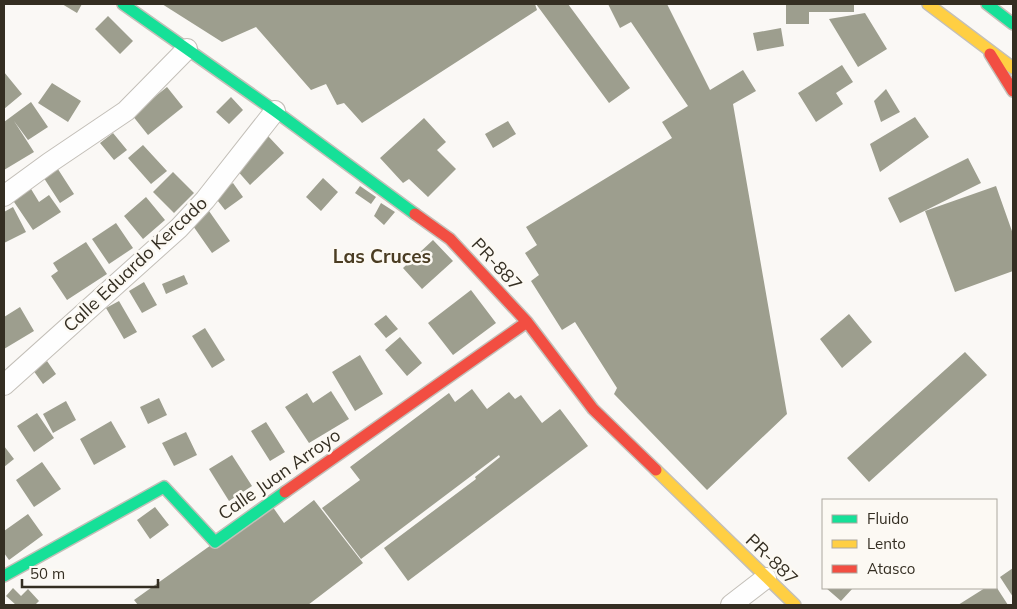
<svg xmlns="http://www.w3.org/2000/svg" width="1017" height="609" viewBox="0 0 1017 609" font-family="Mulish,sans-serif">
<rect width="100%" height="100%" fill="#faf8f5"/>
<path fill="#9d9e8e" d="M62 4H82L77 13Z
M162 4H535L537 10 362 123 344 103 337 105 326 84 311 90 256 27 222 42Z
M536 4H568L630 88 609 103Z
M608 4H667L710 90 743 70 756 91 733 104 787 414 707 490 614 394 617 388 575 322 562 330 531 281 539 275 525 253 537 245 526 227 672 138 662 122 688 106 631 22 620 28Z
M786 4H854V12H809V24H786Z
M865 13 887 49 858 67 829 19Z
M108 16 133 41 120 54 95 29Z
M781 28 784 46 757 51 753 33Z
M842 65 853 82 836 93 843 104 816 122 798 93Z
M4 72 22 94 4 109Z
M52 83 81 101 68 122 38 103Z
M167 87 183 107 148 135 132 115Z
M886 89 900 112 881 122 874 101Z
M231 97 243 110 229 124 216 112Z
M31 102 48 127 28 140 14 121 34 152 4 170V122Z
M915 117 929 137 880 172 870 144Z
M424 118 446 142 437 150 456 169 428 197 409 179 403 183 380 158Z
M508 121 516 134 493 148 485 134Z
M113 133 127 150 114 160 100 143Z
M268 136 284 153 250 185 235 168Z
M143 145 167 171 151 184 128 158Z
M968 158 981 183 900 223 888 198Z
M54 163 74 194 60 203 40 172Z
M173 172 194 193 174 213 153 192Z
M323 178 338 192 321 211 306 197Z
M233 183 243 197 225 210 214 196Z
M28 184 39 202 49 195 61 212 33 230 10 196Z
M360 186 376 197 371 204 355 193Z
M996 186 1013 234V271L955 292 925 211Z
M146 197 165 220 143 239 124 216Z
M381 203 395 212 384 225 374 216Z
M13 207 26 232 4 243V212Z
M209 211 230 241 212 253 191 223Z
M116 223 133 248 109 264 92 239Z
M433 240 453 261 422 289 403 268Z
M86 242 107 274 67 300 51 276 58 271 53 263Z
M184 275 188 284 166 294 162 284Z
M144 282 157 305 142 313 129 291Z
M471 290 496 323 453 355 428 323Z
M119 301 137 332 124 339 106 308Z
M20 307 34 331 4 349V317Z
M849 314 872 342 842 368 820 339Z
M386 315 398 329 386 338 374 324Z
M205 328 225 360 212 368 192 336Z
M400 337 422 363 407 376 385 350Z
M965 352 987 375 869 482 847 458Z
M360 355 383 394 355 411 332 372Z
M47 361 56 374 43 384 33 370Z
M472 389 487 409 509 392 515 399 521 395 542 423 560 409 588 446 408 581 384 548 476 479 475 477 500 457 499 455 361 559 322 508 360 480 350 467 449 393 455 402Z
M331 391 349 419 309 443 285 407 307 393 313 403Z
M159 398 167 415 148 424 140 407Z
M66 401 76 420 53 433 43 414Z
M37 413 54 438 34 452 17 426Z
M111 421 126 447 94 465 80 439Z
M266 422 285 452 270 461 251 431Z
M186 432 197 455 174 466 162 443Z
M4 446 14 459 4 467Z
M232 455 252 486 229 501 209 469Z
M42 462 61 489 34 507 16 480Z
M314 500 363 563 308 605H138L134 600 270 503 284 523Z
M155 507 169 525 150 539 137 520Z
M28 514 43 535 9 560 4 553V531Z
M1013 568V597L1000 577Z
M13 588 21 596 28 589 39 601 35 605H16L6 596Z
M826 588H853L841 601Z
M985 588H997L1008 605H958Z"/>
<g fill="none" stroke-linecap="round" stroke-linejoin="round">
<g stroke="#c3bfb8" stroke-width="22">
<path id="street" d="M4 196 49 163 126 111 187 49
M4 385 179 228 205 200 275 111
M731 605 766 578"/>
</g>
<g stroke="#c3bfb8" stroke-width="14">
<path id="fast" d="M123 4 275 111 415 214
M987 4 1013 24
M4 576 164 487 215 542 285 492"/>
</g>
<g stroke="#c3bfb8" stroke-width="14">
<path id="slow" d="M928 4 1013 68
M656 470 795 605"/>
</g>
<g stroke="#c3bfb8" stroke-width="14">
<path id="jam" d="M990 54 1013 91
M415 214 450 239 527 322 593 409 656 470
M285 492 527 322"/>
</g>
<use href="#street" stroke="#fefefe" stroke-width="20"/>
<use href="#fast" stroke="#16e098" stroke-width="11"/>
<use href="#slow" stroke="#ffcf43" stroke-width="11"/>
<use href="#jam" stroke="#f24e42" stroke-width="11"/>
</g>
<g text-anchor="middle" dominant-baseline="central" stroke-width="5" stroke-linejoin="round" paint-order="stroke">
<g font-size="18" fill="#342e22" stroke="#fcf9f3">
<text transform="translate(135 264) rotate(-43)">Calle Eduardo Kercado</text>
<text transform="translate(497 264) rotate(47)">PR-887</text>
<text transform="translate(279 474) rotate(-35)">Calle Juan Arroyo</text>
<text transform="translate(772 559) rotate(44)">PR-887</text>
</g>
<g font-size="19" font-weight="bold" fill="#4a3c22" stroke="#fcf9f3">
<text x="382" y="256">Las Cruces</text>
</g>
</g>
<rect width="1017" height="609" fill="none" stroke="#342e22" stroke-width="10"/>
<rect x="822" y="499" width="175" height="90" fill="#fcf9f3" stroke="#aca89f"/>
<rect x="832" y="515" width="25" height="8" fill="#16e098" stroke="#aca89f"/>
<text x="867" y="524" font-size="15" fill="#342e22">Fluido</text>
<rect x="832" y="540" width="25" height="8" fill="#ffcf43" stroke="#aca89f"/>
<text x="867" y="549" font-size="15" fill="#342e22">Lento</text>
<rect x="832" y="565" width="25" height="8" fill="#f24e42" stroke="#aca89f"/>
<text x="867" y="574" font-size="15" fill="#342e22">Atasco</text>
<path d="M22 579v8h136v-8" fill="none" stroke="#342e22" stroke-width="2.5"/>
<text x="30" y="579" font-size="15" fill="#342e22" stroke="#fcf9f3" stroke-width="4" paint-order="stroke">50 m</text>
</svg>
